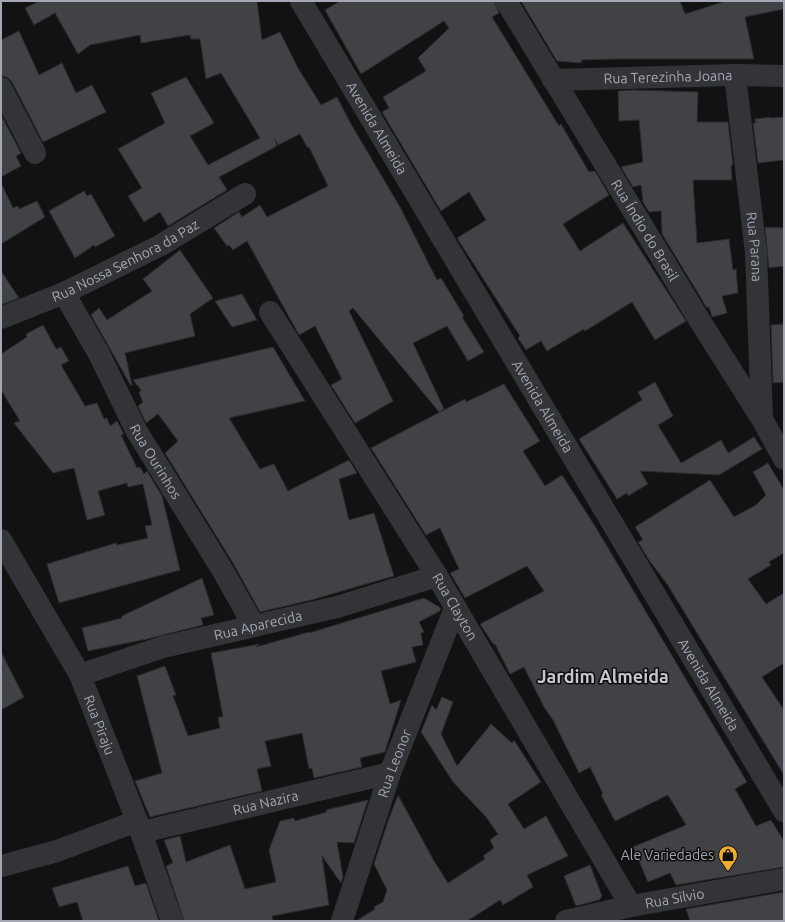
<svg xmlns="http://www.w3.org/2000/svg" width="785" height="922" viewBox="0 0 785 922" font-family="Ubuntu,sans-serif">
<rect width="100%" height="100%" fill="#121213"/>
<path fill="#414246" stroke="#2c2c2f" d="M40 1H257L262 40 280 32 298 68 321 105 337 97 351 124 400 207 437 280 441 278 464 316 462 317 484 352 468 361 447 326 413 343 444 409 439 412 353 308 349 311 393 401 355 423 331 385 342 379 315 326 299 335 247 241 233 250 229 245 227 246 214 228 239 212 242 217 260 205 267 217 328 186 309 147H307L300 134 278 145 275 139 277 146 219 177 227 190 168 226 160 212 144 222 128 196 142 188 118 149 165 123 151 93 186 77 214 123 190 136 208 165 260 138 221 73 206 79 200 39H191L190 35 141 43 140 35 90 45 78 54 55 13 34 25 25 8Z
M340 1H494L499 13 492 17 559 126 561 124 589 172 595 171 609 195 563 224 580 251 623 223 686 321 655 340 632 302 585 331 584 329 547 351 541 341 526 350 518 338 520 336 457 238 486 220 469 192 441 211 382 112 389 108 383 97 426 71 418 58 449 28 444 21 361 74 325 10Z
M521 1H680L685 14 726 1H784V9L745 17 754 59H615L581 60 582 63 557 61Z
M19 31 39 75 62 63 76 93 92 85 106 112 43 142 12 82 7 77 1 76V40Z
M633 90 698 92 697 122H728L733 165H731L732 180H693L697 243 729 239 733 270 736 269 738 293 722 296 727 313 712 317 709 307 707 308 662 234 661 211 649 212 643 202 641 185 633 187 621 167 643 162 639 120 619 121 618 91Z
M1 115 21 153 16 156 21 166 1 177Z
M771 117V118L784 117V160L758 163 753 123H756L755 119Z
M1 183 13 208 18 206 19 209 37 201 45 217 1 244Z
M84 191 87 196 91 194 115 236 95 247 94 245 75 258 49 211Z
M765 227 784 228V266L769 268Z
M180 250 213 298 190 314 195 336 125 353 132 385 131 386 91 315 99 308 107 320 152 291 143 279Z
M1 271 19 298 1 305Z
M242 294 257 320 232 327 215 301Z
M784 324V382L773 383 771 325Z
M43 325 56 349 61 347 69 361 61 365 85 406 97 403 104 419 107 418 110 426 117 421 124 434 121 435 137 468 140 467 144 474 147 471 162 496 180 570 59 603 47 564 116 543 117 545 148 538 145 526 152 525 143 484 128 487 127 483 98 491 105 515 87 520 74 468 53 473 14 423 20 421 1 390V354L27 337 26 334Z
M273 347 305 401 229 418 260 469 274 464 288 491 349 460 357 473 339 479 349 520 374 513 394 576 311 600 260 612 233 563 165 453 178 441 158 414 146 423 138 406 143 402 139 393 141 390 133 380Z
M655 382 673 416 658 425 681 463 721 440 728 453 754 437 762 449 719 475 640 471 648 484 628 496 627 493 617 499 579 439 642 400 638 392Z
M504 384 540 441 523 451 545 486 562 475 595 526 747 782 735 789 756 826 771 820 784 841V867L676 885 670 873 648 882 633 847 686 825 668 795 615 821 601 795 603 794 590 767 579 773 553 720 544 707 524 667 510 674 495 644 494 645 480 624 544 591 527 566 465 598 450 573 459 569 440 528 426 535 371 448 465 399 466 402Z
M768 463 784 490V553L769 562 771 565 748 579 766 604 784 593V663L762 677 784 710V775L667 584 649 560 638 542 643 540 635 527 710 480 734 517 756 505 766 495 753 472Z
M202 578 214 615 201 618 203 625 147 639 88 651 82 628 122 618V616Z
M424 598 441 608 440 611 419 622 424 632 421 633 423 645 412 647 416 662 381 671 390 704 401 700 385 752 360 758 362 767 314 778 312 768 309 769 302 733 265 741 271 766 257 769 262 791 150 817 135 781 162 773 137 676 165 666 176 695 173 696 188 736 220 728 218 717H223L211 653 260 644 256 647 309 632V633Z
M1 652 24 697 1 710Z
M442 697 453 702 441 734 457 766 491 724 512 743 514 740 541 782 508 804 524 829 546 816 568 856 527 875 533 887 503 905 500 900 467 921H356L375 909 374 907 383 902 387 890 374 864 388 821 398 795 434 861 448 883 485 859 483 856 494 848 490 840 498 834 486 817 453 782 421 732 432 705 436 710Z
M368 800 354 843 337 842 343 877 341 883 322 856 329 905 272 916 273 921H184L166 866 173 863 164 840 180 836 186 862 230 845 245 889 276 882 269 850 280 821 294 818 295 821 327 812 326 810Z
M590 865 602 896 599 900 576 906 564 876Z
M128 866 135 886 146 883 159 921H83L77 902 59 907 52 888Z
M784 892V921H690L686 909Z"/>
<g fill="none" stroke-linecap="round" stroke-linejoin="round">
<g stroke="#333438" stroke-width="22">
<path id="s1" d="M301 1 784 811"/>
<path id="s2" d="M506 1 700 321 762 419 784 459"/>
<path id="s3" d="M735 75 756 253 762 418"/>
<path id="s4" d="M553 80 735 75 784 76"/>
<path d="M1 88 35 153"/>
<path id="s5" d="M64 293 99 354 136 430 223 571 254 626"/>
<path id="s6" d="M270 312 437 576 631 906"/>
<path id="s7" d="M1 318 64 293 161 245 245 194"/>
<path id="s8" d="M1 540 80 675 137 821 172 921"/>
<path id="s9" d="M80 675 163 647 337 607 437 576"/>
<path id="s10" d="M142 832 390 773"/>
<path d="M1 866 57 851 137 821"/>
<path id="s11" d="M342 921 390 773 455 608"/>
<path id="s12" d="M566 921 631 906 784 879"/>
</g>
</g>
<defs>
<g id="shop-pin" transform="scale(1)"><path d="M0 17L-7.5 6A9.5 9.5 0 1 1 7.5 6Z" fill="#eeab2f" stroke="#0d0d0e"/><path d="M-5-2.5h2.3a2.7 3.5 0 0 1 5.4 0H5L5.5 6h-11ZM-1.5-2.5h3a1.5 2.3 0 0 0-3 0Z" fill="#111"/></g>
</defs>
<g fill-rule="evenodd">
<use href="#shop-pin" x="728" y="855"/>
</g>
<g text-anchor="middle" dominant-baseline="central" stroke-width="3" stroke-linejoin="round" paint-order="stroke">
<g font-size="14" fill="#a3a8b4" stroke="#0d0d0e">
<text stroke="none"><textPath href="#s4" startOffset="115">Rua Terezinha Joana</textPath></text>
<text stroke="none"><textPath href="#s1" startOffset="148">Avenida Almeida</textPath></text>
<text stroke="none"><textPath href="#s2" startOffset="268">Rua Índio do Brasil</textPath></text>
<text stroke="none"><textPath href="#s3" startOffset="173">Rua Parana</textPath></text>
<text stroke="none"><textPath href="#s7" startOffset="137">Rua Nossa Senhora da Paz</textPath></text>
<text stroke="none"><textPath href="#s1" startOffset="472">Avenida Almeida</textPath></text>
<text stroke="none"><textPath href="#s5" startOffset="192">Rua Ourinhos</textPath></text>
<text stroke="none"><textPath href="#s6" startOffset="348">Rua Clayton</textPath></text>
<text stroke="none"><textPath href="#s9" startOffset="185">Rua Aparecida</textPath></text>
<text stroke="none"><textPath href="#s1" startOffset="796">Avenida Almeida</textPath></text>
<text stroke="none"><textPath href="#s8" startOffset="210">Rua Piraju</textPath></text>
<text stroke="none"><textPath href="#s11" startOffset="166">Rua Leonor</textPath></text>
<text stroke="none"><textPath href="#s10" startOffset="127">Rua Nazira</textPath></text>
<text stroke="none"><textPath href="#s12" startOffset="111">Rua Silvio</textPath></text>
</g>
<g font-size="14" fill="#a3a8b4" stroke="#0d0d0e" text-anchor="end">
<text x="714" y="855">Ale Variedades</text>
</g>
<g font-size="18" font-weight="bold" fill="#c4c7d0" stroke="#0d0d0e">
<text x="603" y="676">Jardim Almeida</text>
</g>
</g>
<rect width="785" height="922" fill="none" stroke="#a3a8b4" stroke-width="4"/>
</svg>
